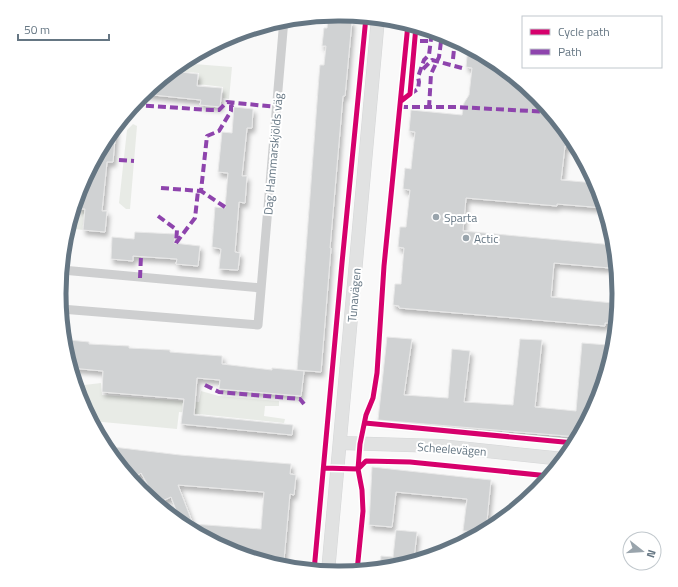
<svg xmlns="http://www.w3.org/2000/svg" width="678" height="587" viewBox="0 0 678 587" font-family="'Titillium Web',sans-serif">
<defs>
<filter id="shadow"><feDropShadow dx="2.5" dy="4.5" stdDeviation="2" flood-color="#0004"/></filter>
</defs>
<rect width="100%" height="100%" fill="#f9f9f9"/>
<path fill="#e8ebe6" d="M181 63 232 67 229 99 223 98V87L198 84 199 73 172 71Z
M133 124 137 126 130 209H126L119 203 127 130Z
M78 195 77 208 85 210 83 230 68 228Z
M101 383 102 395 199 402 201 391 219 396 279 401V406H265L264 416 285 419 284 423 179 412 177 429 92 421 81 400 76 386Z"/>
<path fill="#d0d2d3" stroke="#e8e8e8" fill-rule="evenodd" filter="url(#shadow)" d="M328 19 352 21 345 96H343L330 248H331L321 372 297 370 319 76 320 65H324L326 46H322L324 28H327Z
M468 47 494 61 537 96 572 138 576 147 565 146 561 180 595 183 604 208 557 204V206L466 198 463 231 614 245 616 265H610V268L554 263 551 297 613 303 611 323H605V326L549 321 399 308V306L393 305 395 284H401L404 248 398 247 400 227H406L410 190 403 189 405 168 411 169 415 132 409 131 411 110 462 115 464 103 469 95 472 68 466 67Z
M172 71 198 74 197 86 222 88 220 107 200 105 201 100 144 94Z
M234 107 253 109 252 128H247L242 176H247L245 203 239 202 235 252 240 253 238 270 219 269 221 249 212 247 215 207 225 208 228 173 218 172 222 132 232 133Z
M116 127 113 162H107L102 211H107L105 232 83 230 85 209H78L81 186 107 138Z
M135 232 175 234 174 243 200 246 198 266 176 264 177 259 133 256V261L111 259 112 237 134 239Z
M387 337 412 339 404 395 448 398 452 349 470 351 464 402 513 405 520 339 542 340 535 407 576 411 582 343 608 345 606 373 597 401 578 437 378 420Z
M69 340 89 342V344L129 346V348L170 350V352L222 356V364L272 370V368L304 371 301 396 219 389 220 380 197 378 194 415 293 425 292 435 181 424 184 399 102 392 103 371 71 368 65 346H69Z
M105 446 180 455 291 464 290 474 296 475 294 495 290 494 284 560 249 557 232 552 184 526 179 522 181 523 171 497 158 503 141 473 132 480ZM178 485 264 492 261 529 193 524Z
M372 467 491 480 486 531 482 532 463 531 467 499 396 492 392 527 369 525Z
M396 530 417 532 414 559 419 560 393 568 380 569 381 556 393 557Z"/>
<g fill="none" stroke-linecap="round" stroke-linejoin="round">
<g stroke="#d5d6d7" stroke-width="14">
<path id="secondary" d="M341 443 440 446 563 459
M328 572 378 18"/>
</g>
<path stroke="#cecfd0" stroke-width="9" d="M62 270 261 288
M61 309 258 325 284 19"/>
<use href="#secondary" stroke="#e1e2e2" stroke-width="13"/>
<path stroke="#8e44ad" stroke-width="4" stroke-dasharray="8 4" stroke-linecap="butt" d="M331 15 357 17
M420 29H425
M420 41H431
M453 59 455 40
M423 69 432 60 462 68
M410 94 418 89 419 82 418 77 424 60 429 55 432 31
M134 105 211 110H219L227 102 277 107
M400 107H456L550 112
M429 108 431 74 439 57 442 34
M119 160 134 161
M161 188 201 191
M225 207 201 191 207 136 219 131 231 111V106L236 103
M158 216 177 230 176 243
M176 243 195 218 198 191
M140 278 141 256
M62 322 63 309
M205 385 219 392 300 399 304 404"/>
<g stroke="#fff" stroke-width="8">
<path id="cycleway" d="M401 101 410 94 416 26
M365 423 574 443
M324 468 358 469 366 461 410 462 549 476
M314 571 342 263 366 17
M357 571 363 511 362 490 358 469 360 444 366 415 373 398 377 373 384 266 408 24"/>
</g>
<use href="#cycleway" stroke="#d6006c" stroke-width="5"/>
</g>
<g fill="#99a4ac" stroke="#fff" stroke-width="1.5">
<circle cx="436" cy="217" r="4"/>
<circle cx="466" cy="238" r="4"/>
</g>
<g text-anchor="middle" dominant-baseline="central" stroke-width="4" stroke-linejoin="round" paint-order="stroke">
<g font-size="12" fill="#657683" stroke="#fff">
<text transform="translate(273 154) rotate(-85)">Dag Hammarskjölds väg</text>
<text transform="translate(354 295) rotate(-85)">Tunavägen</text>
<text transform="translate(452 449) rotate(4)">Scheelevägen</text>
</g>
<g font-size="12" fill="#657683" stroke="#fff" text-anchor="start">
<text x="444" y="217">Sparta</text>
<text x="474" y="238">Actic</text>
</g>
</g>
<path d="M0 0H678V587H0ZM338 21H340A272 272 0 0 1 612 293V294A272 272 0 0 1 340 566H338A272 272 0 0 1 66 294V293A272 272 0 0 1 338 21Z" fill="#fff" fill-rule="evenodd"/>
<path fill="none" stroke="#657683" stroke-width="5" d="M338 21H340A272 272 0 0 1 612 293V294A272 272 0 0 1 340 566H338A272 272 0 0 1 66 294V293A272 272 0 0 1 338 21Z"/>
<rect x="522" y="16" width="140" height="52" fill="#ffffff" stroke="#c1c8cd"/>
<rect x="530" y="29" width="20" height="6" fill="#d6006c" stroke="#c1c8cd"/>
<text x="558" y="36" font-size="12" fill="#657683">Cycle path</text>
<rect x="530" y="49" width="20" height="6" fill="#8e44ad" stroke="#c1c8cd"/>
<text x="558" y="56" font-size="12" fill="#657683">Path</text>
<g transform="translate(642 551) rotate(107)"><circle r="19" fill="#ffffff" stroke="#c1c8cd"/>
<path d="M0-3L7 15L0 10L-7 15Z" fill="#99a4ac"/>
<text y="-6" font-size="11" font-weight="bold" text-anchor="middle" fill="#657683">N</text>
</g>
<path d="M18 34v6h91v-6" fill="none" stroke="#657683" stroke-width="2"/>
<text x="24" y="34" font-size="12" fill="#657683" stroke="#ffffff" stroke-width="3" paint-order="stroke">50 m</text>
</svg>
